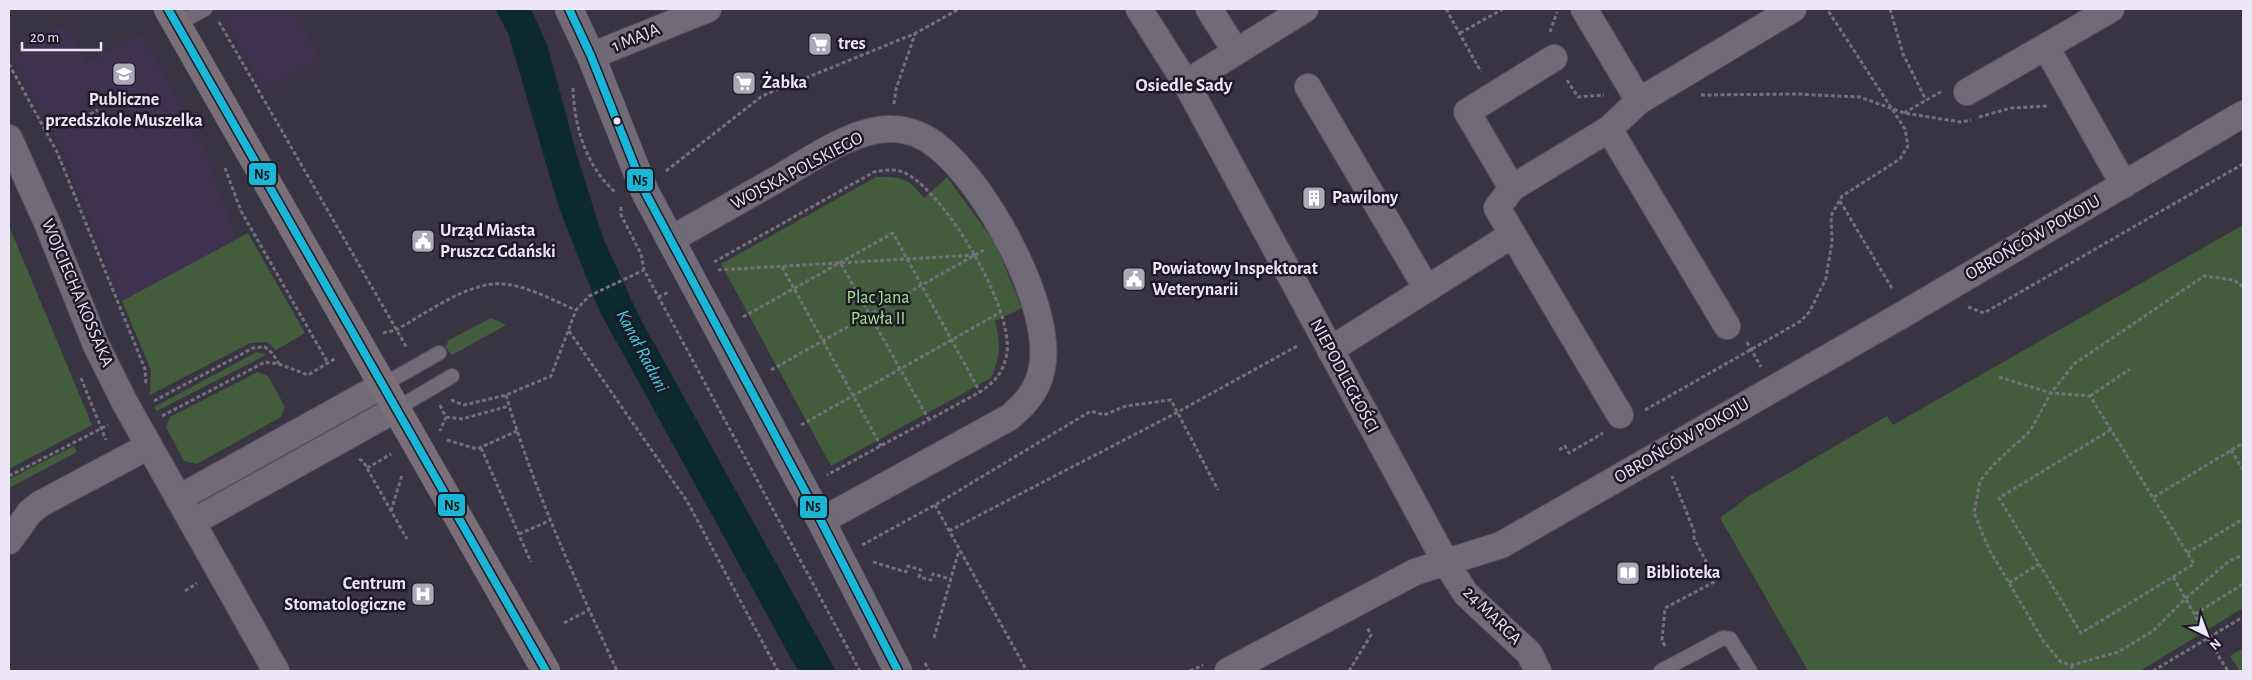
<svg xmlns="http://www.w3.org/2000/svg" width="2252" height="680" viewBox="0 0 2252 680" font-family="'Alegreya Sans',sans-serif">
<rect width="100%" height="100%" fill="#393442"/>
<path fill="#3e3250" d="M218 9H293L320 61 264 89Z
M65 25 87 63 141 33 210 160 209 164 237 240 122 301 60 145 10 55Z"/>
<path fill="#425c3c" d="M876 177C900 177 908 177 924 198L947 177 995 243 1022 308 995 321C1001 344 1000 357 991 378L831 466 721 264Z
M2243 225V608L2140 671H1808L1720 518 1749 496 1887 416 1893 425Z
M9 226 92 425 9 469Z
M248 233 305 333 276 350 267 342 250 343 150 395 151 370 122 301Z
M491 318 506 325 452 355 445 347 449 340Z
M257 352 266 355 157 411 154 407Z
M258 372 268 376 285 407 281 417 197 464 184 461 166 427 170 417Z
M331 427 332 431 204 501 202 498Z
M74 446 77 452 9 488V479Z
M2243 648V671H2240L2230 656Z"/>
<path fill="#0c2930" d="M495 9H531L548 47 575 149 603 238 639 316 836 671H798L600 312 559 208 508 33Z"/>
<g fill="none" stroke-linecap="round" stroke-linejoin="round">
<g stroke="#56515e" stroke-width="16">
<path id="service" d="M177 24 205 9
M381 386 439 353
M396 409 452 376
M1661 671 1723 638 1730 639 1750 671"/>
</g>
<g stroke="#56515e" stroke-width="28">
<path id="minor" d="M1139 9 1186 83 1445 561 1466 594 1529 653 1538 671
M1209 9 1236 52
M1584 9 1639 101
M2046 47 2124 185
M591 56 708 9
M1186 83 1305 9
M1308 87 1427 289
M1967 92 2111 9
M1609 129 1727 326
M9 138 48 225 96 345 125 403 276 671
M1512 188 1467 112 1554 58
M670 240C704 221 738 201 772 182 804 164 854 127 892 129 908 129 925 136 937 146 985 183 1054 306 1042 368 1038 390 1026 403 1010 417L821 521
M1330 350 1512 235
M1620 415 1497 208 1512 188 1609 129 1639 101 1793 9
M179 498 381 386
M193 522 396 409
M9 541 30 512 40 504 149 446
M1228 671 1415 572 1501 545 1902 315 2243 114"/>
</g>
<g stroke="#56515e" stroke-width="29">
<path id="tertiary" d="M569 9 591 56 645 192 821 521 898 671"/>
</g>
<g stroke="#56515e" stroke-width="29">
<path id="primary" d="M168 9 546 671"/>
</g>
<path stroke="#74707a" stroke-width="3" stroke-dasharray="4 2.5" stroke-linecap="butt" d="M1446 9 1481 72
M1890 9 1903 54 1926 100
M219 22 407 348
M1550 32 1557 12
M1460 33 1503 9
M9 64 57 152 145 369 146 384
M1567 80 1578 97 1604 95
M573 88C574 126 586 166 615 192
M1701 95 1796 94 1860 97 1904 113 1961 122 1971 120
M894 104 896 89 915 34
M1904 113 1942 91
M84 117 98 110
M1979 117 2011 108 2049 106
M225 168 241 211 328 363
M666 171 762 96 916 33 959 9
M1840 201 1893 290
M621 207V215L641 254 644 270 860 671
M714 262 874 172C885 170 897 168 907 174 947 196 1013 307 1007 353 1004 371 995 382 980 392L827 475
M841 264 929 420
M782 267 881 446
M718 270 975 255
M2243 287 2234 280 2204 276 2074 364 2051 393 2030 431 1994 464 1980 481 1974 513 1989 549 2044 642 2061 662 2072 665 2118 652 2153 631 2186 598 2229 561 2243 555
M658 297 669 292
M1968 307 1984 313 2243 164
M743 317 893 233 980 392
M569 331 687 501 778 671
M383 333 396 330C425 314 471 280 504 284 528 286 554 301 576 310
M1747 342 1761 367
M771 370 984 250
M1999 377 2051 393 2090 396 2194 564 2081 633 1999 498 2112 429
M81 378 106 440
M506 395C534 491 576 581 617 671
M2090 396 2130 369
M451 400 464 405 506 395 551 376 576 310 589 296 644 270
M154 401 253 348 265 347 273 354 279 364
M440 405 446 417 440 431
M1645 410 1801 321 1810 311 1826 278 1832 242 1831 216 1842 196 1900 159 1908 146 1905 129 1827 9
M162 416 265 362 279 364 308 375 336 358
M446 417 462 419 509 406
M801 425 1001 312
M447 440 477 449 517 431
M481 448 531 562
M1559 450 1565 446 1569 453 1603 433
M2231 450 2243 470
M359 459 363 461 407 539
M367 468 391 454
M9 476 108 425
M2154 497 2243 443
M935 505 1027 671
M391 511 402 475
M949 531 1176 413 1299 345
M519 534 551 520
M862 545 935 505 1091 411 1104 415 1126 406 1171 400 1218 490
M2187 553 2243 519
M873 562 906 572 908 566 921 570 919 577 931 580 933 574 950 579
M2173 577C2192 609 2208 641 2228 671
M2009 583 2039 564
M185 591 197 583
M2195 614 2243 584
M564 623 589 610
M934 638 959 550
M1665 646 1662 640 1665 608 1716 581 1694 538V531L1672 476
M925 663 929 671
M2072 665V671
M1190 671 1203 665
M1349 671 1371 635 1367 627
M2153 671 2243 617"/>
<use href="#service" stroke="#706b77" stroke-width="14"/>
<use href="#minor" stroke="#706b77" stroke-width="26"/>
<use href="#tertiary" stroke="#706b77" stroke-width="28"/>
<use href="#primary" stroke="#7a6f78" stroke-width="28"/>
<g stroke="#1d1925" stroke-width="11">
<path id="bus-1" d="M168 9 546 671
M569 9 591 56 645 192 821 521 898 671"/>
</g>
<use href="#bus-1" stroke="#1ab6d8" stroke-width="8"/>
</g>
<defs>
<g id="supermarket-square" transform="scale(1.25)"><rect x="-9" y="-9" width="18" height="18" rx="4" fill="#ada8b8" stroke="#1d1925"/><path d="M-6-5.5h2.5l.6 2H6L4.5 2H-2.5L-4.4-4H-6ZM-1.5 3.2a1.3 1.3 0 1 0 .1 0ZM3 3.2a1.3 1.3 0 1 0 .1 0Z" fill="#fff"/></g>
<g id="school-square" transform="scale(1.25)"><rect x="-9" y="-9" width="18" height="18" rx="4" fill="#ada8b8" stroke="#1d1925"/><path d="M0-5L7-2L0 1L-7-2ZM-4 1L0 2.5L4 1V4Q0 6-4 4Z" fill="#fff"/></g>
<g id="building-square" transform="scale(1.25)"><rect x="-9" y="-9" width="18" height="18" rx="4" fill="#ada8b8" stroke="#1d1925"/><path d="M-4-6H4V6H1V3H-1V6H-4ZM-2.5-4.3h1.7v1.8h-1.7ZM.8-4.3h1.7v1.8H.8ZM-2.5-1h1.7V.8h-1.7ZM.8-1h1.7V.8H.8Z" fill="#fff"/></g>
<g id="civic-square" transform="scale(1.25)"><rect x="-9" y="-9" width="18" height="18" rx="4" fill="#ada8b8" stroke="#1d1925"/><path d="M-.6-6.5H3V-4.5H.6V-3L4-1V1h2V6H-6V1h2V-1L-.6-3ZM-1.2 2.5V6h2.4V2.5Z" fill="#fff"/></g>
<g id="library-square" transform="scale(1.25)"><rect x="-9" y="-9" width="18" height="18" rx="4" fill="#ada8b8" stroke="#1d1925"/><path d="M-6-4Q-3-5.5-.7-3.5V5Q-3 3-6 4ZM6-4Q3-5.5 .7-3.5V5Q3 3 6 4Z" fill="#fff"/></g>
<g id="hospital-square" transform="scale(1.25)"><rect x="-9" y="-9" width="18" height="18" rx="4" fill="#ada8b8" stroke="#1d1925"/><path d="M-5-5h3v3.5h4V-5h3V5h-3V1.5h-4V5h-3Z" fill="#fff"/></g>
</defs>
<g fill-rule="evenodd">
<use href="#supermarket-square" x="820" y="44"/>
<use href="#school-square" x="124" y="74"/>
<use href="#supermarket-square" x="744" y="83"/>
<use href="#building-square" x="1314" y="198"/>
<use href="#civic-square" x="423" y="241"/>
<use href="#civic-square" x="1134" y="279"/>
<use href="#library-square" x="1628" y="573"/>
<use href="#hospital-square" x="423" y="594"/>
</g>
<circle fill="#ece6f7" stroke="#1d1925" stroke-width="2" cx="617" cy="121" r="4.5"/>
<g text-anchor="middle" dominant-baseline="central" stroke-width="5" stroke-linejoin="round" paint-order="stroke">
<g font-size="18" fill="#ece6f7" stroke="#1d1925">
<text transform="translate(636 38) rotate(-22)">1 MAJA</text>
<text transform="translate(797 171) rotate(-28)">WOJSKA POLSKIEGO</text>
<text transform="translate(2033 238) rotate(-30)">OBROŃCÓW POKOJU</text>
<text transform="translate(77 293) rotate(67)">WOJCIECHA KOSSAKA</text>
<text transform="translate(1344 376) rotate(62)">NIEPODLEGŁOŚCI</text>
<text transform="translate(1682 441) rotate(-30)">OBROŃCÓW POKOJU</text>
<text transform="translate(1492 616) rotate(45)">24 MARCA</text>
</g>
<g font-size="18" font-weight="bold" fill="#ece6f7" stroke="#1d1925" text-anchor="start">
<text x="838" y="44">tres</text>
<text x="762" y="83">Żabka</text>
<text x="124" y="100" text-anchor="middle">Publiczne<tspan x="124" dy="21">przedszkole Muszelka</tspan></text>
<text x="1332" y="198">Pawilony</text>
<text x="440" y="231">Urząd Miasta<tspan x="440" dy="21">Pruszcz Gdański</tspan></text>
<text x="1152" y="269">Powiatowy Inspektorat<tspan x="1152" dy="21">Weterynarii</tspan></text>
<text x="1646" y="573">Biblioteka</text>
<text x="406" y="584" text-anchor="end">Centrum<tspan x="406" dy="21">Stomatologiczne</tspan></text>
</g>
<g font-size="18" fill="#a3e293" stroke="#1d1925">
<text x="878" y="298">Plac Jana<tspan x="878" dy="21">Pawła II</tspan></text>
</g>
<g font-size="19" font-weight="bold" fill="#ece6f7" stroke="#1d1925">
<text x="1184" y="85">Osiedle Sady</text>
</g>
<g font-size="19" font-style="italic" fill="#40d4eb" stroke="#1d1925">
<text transform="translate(642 351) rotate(62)">Kanał Raduni</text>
</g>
</g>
<g stroke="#1d1925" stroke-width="2">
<rect x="248" y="162" width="29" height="24" rx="5" fill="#1ab6d8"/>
<rect x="626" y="168" width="28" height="24" rx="5" fill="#1ab6d8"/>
<rect x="437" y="493" width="29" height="24" rx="5" fill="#1ab6d8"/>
<rect x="799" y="495" width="29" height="24" rx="5" fill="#1ab6d8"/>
</g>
<g font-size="14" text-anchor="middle" font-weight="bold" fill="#111">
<text x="262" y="179">N5</text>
<text x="640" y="185">N5</text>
<text x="452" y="510">N5</text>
<text x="813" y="511">N5</text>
</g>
<rect width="2252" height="680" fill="none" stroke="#ece6f7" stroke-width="20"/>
<g transform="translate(2207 635) rotate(138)" stroke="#1d1925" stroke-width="4" paint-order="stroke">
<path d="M0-4L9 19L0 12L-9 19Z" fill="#ece6f7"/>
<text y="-8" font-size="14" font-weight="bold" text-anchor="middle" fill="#ece6f7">N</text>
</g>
<path d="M22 42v8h79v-8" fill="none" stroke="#ece6f7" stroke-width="2.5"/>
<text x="30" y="42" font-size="15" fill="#ece6f7" stroke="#1d1925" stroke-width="4" paint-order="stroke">20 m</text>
</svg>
